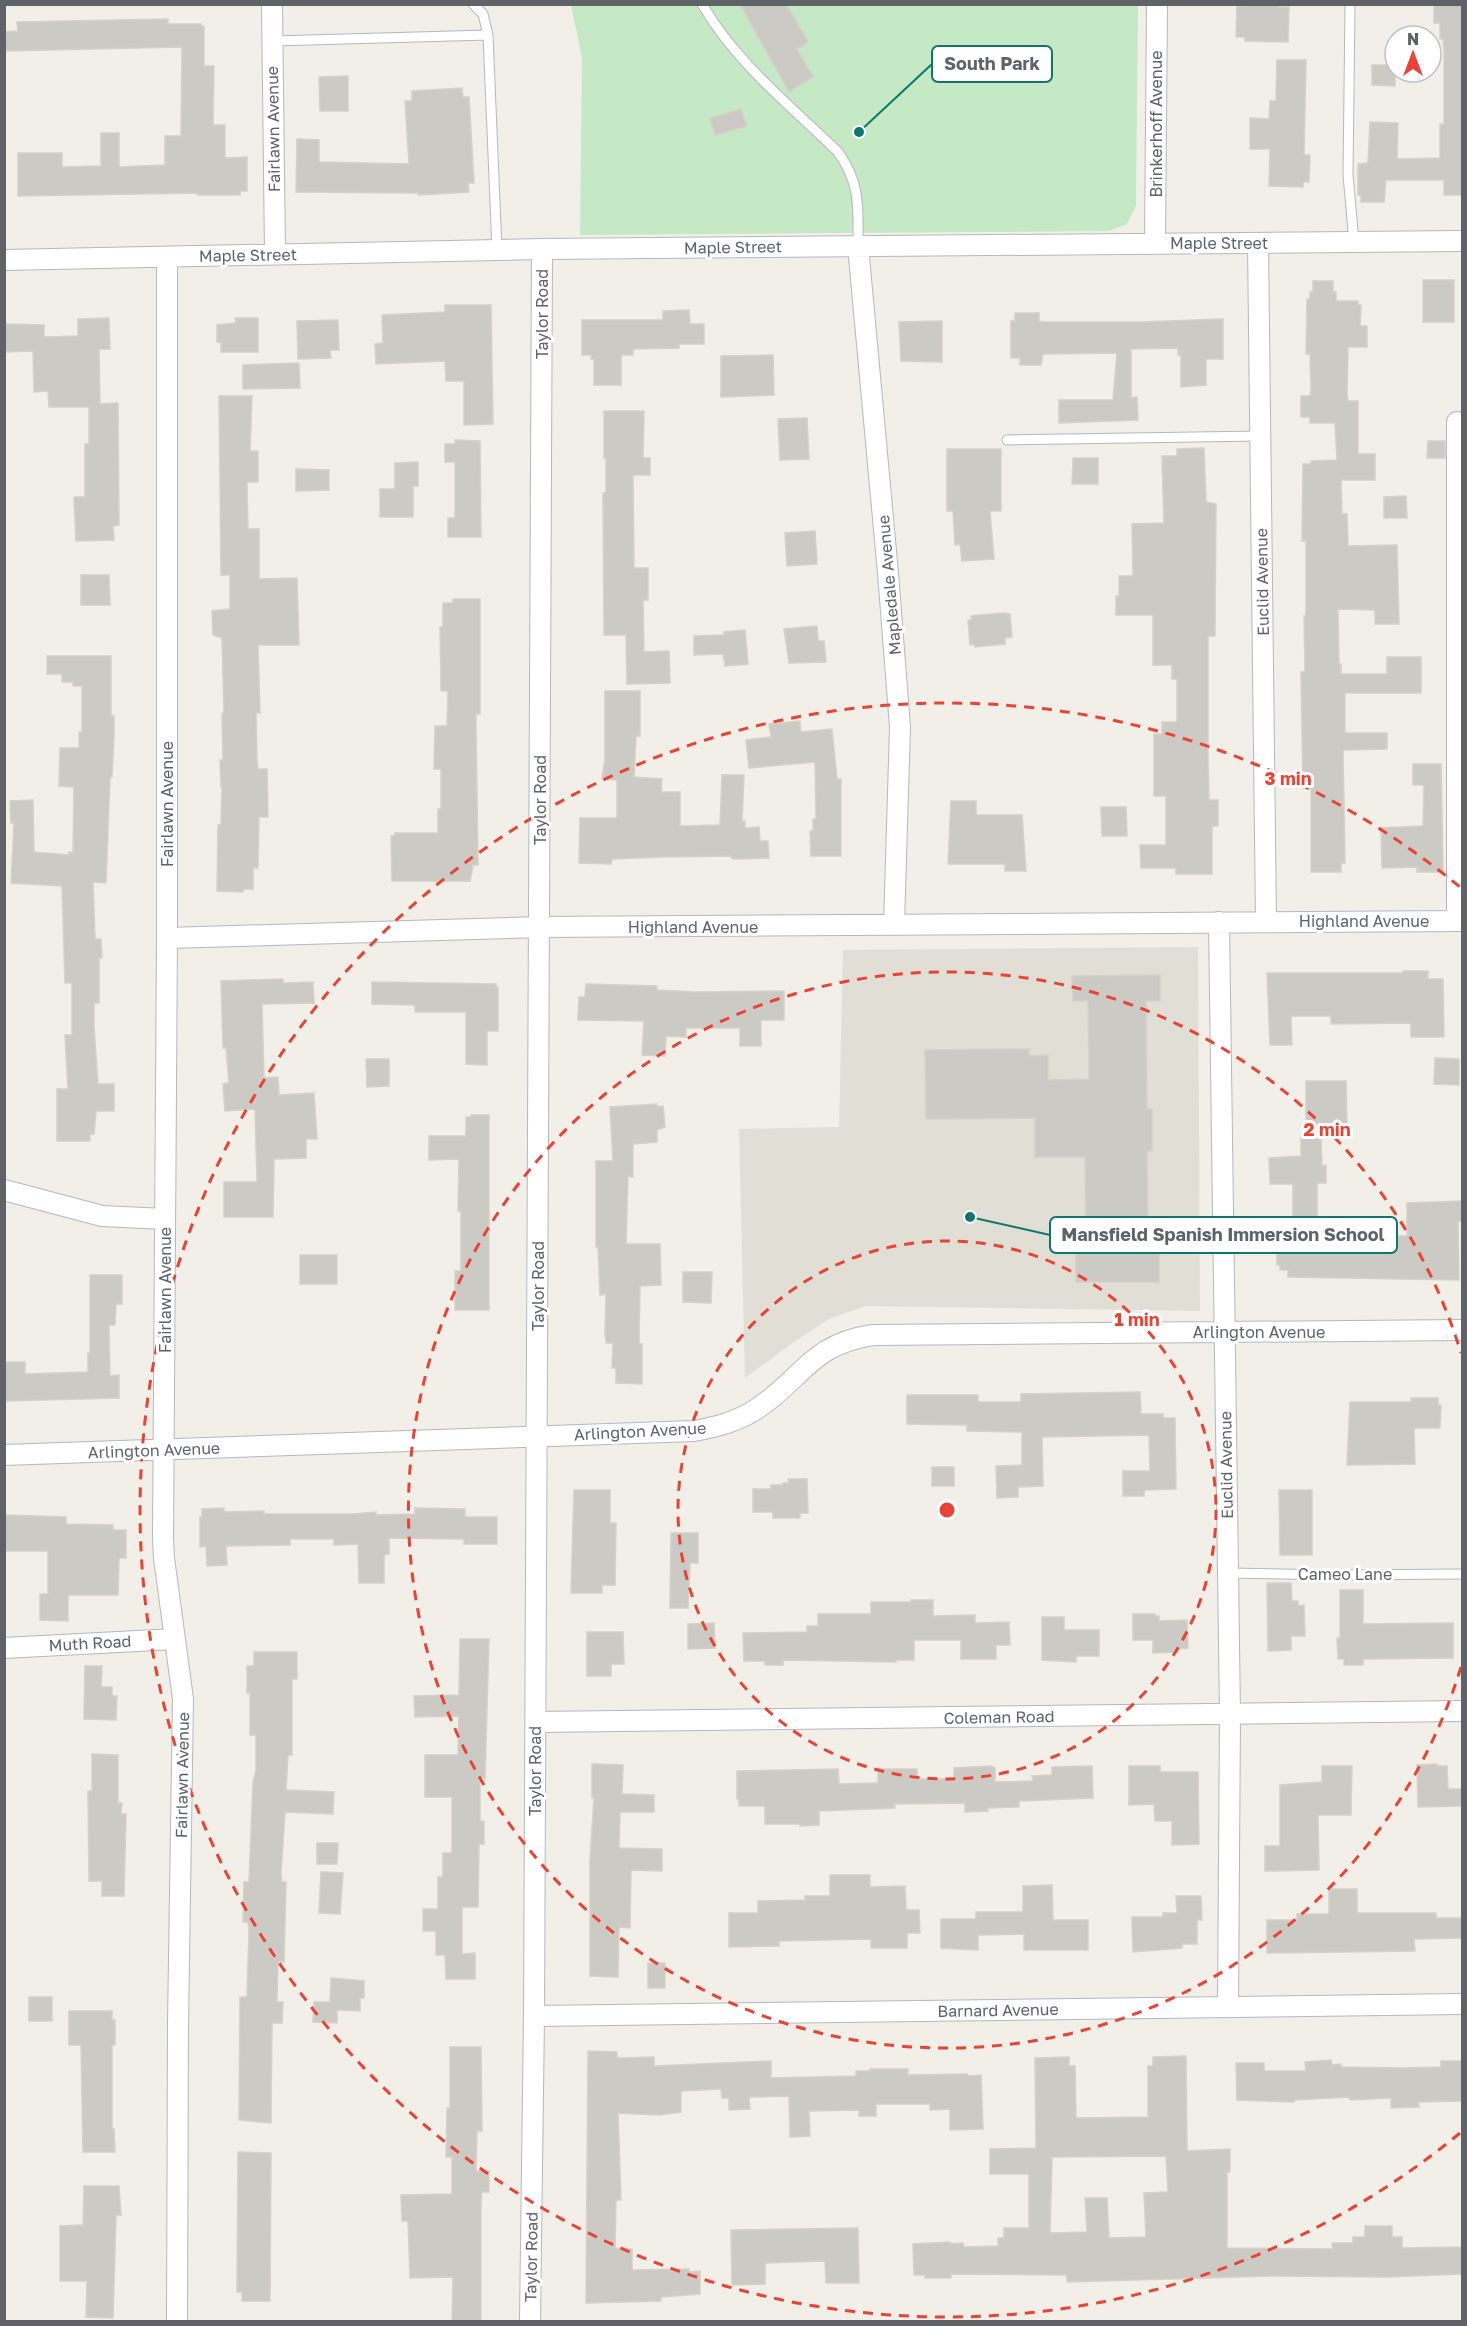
<svg xmlns="http://www.w3.org/2000/svg" width="1467" height="2326" viewBox="0 0 1467 2326" font-family="'Golos Text',sans-serif">
<rect width="100%" height="100%" fill="#f1efe8"/>
<path fill="#e1ded6" d="M1198 947 1200 1311 866 1306 829 1319 791 1344 745 1378 739 1129 839 1127 843 950Z"/>
<path fill="#c5e8c5" d="M571 5H1138L1136 206 1127 224 1109 231 580 235 582 58Z"/>
<path fill="#cccac5" stroke="#d6d1c6" stroke-width="1.5" fill-rule="evenodd" d="M740 4H786L808 42 797 49 813 77 789 92Z
M1246 4H1279V7H1289L1288 42 1245 41V37H1236L1237 6H1246Z
M1434 4H1462V195H1444V180H1386L1384 202H1361V195H1358V164L1368 163 1370 122 1398 123 1397 159 1440 158V124H1444V51L1443 39H1440V23H1434Z
M168 19V24H201V26H204V66H214L213 125H225V158L247 157V191H240V195H198V193L18 196V153H62V167L101 166V133H119V167L165 165V136H181L182 47 4 51V32L18 31 17 22Z
M1277 60H1306L1304 155H1310L1309 182H1303V187L1269 186 1270 149H1250V118L1269 119 1270 101H1276Z
M1372 65H1395V86L1372 85Z
M348 76V111H320L319 77Z
M462 88 463 97H469L474 183H468L469 192 418 195V193L296 192 297 139 319 140V162L409 164 405 101H412V91Z
M741 109 747 126 715 135 710 118Z
M1423 280H1454V322H1423Z
M1313 281H1333V292H1336V301H1358V305H1361L1360 326H1367V347H1348L1347 392 1348 401H1358V454H1375V480H1341L1342 514H1347L1348 546 1397 545 1399 624H1375V610L1338 609 1339 664H1341V674H1387V657H1421V693H1345V733H1387V749L1343 750 1345 863H1341V872H1311V788H1303L1301 672H1305L1304 616H1306V541H1302L1303 464H1311V461L1337 460 1335 423H1310V417H1301V396H1310L1311 390 1310 354H1306L1307 299H1310V292H1313Z
M445 305H491L493 424 464 425V381H446L445 361 376 364 375 344 383 343 382 315 445 312Z
M689 310 690 324H704V344H679V348L633 349V355H621V385H594V359H591V355H582V320H663V311Z
M1015 313H1039V321L1043 322H1140L1223 319V359H1206V385L1181 387V355H1178V348L1131 349V398L1137 397 1138 420 1059 423V400H1113L1117 353 1043 354 1041 365H1020V358H1011V321H1015Z
M109 318 110 349H99L100 404 118 403 119 525 113 526 114 540 76 541 74 497H85V444H89V407H49L48 391 34 392 33 351 4 352V324L44 325V337L78 336V319Z
M235 318H258V352H221V342H217V325L236 323Z
M338 320 339 350H330L331 358 298 359 297 321Z
M942 321V362L901 361 899 322Z
M773 355 774 395 721 397V356Z
M299 363 300 388 243 389V365Z
M219 396H252L250 451H258V482H247L248 529H259V579L297 578 299 645H258L260 713H256L257 760 258 769H267L268 817H259L258 868H253V889H243V892L217 891 218 825H221L222 787H221L220 760H223L222 713H224L222 638 213 635 212 611 230 609V575H221Z
M604 411H644L643 458H650V475H633L634 568H648V600H643L644 652 669 651 670 683 627 684 626 635H604L603 493H606V458H604Z
M807 418 809 459 780 460 778 419Z
M455 440 480 441 481 537H448V518H455V462H445V444H455Z
M1428 441H1445V458H1427Z
M1204 448 1206 502 1216 504 1215 636H1208V758L1209 800H1218V826H1212V874H1176V868H1141L1140 845H1166V796H1154V734H1162V722H1177V679H1172V665H1153V615H1116V596H1119V576H1133L1132 524 1164 523 1162 456H1177V449Z
M947 449H1001V511H990L994 559 962 561 960 544 955 545 953 511H947Z
M1073 458H1098V484H1072Z
M418 462V486H413V517H380V489H395V463Z
M296 469 329 470V490L296 491Z
M1406 496 1407 518H1384V497Z
M815 531 817 564 787 566 785 533Z
M81 575H109L110 605H81Z
M453 599H480V714H476V726L478 865H473L470 881H392L391 836H395V833H438V809H441V769H434L435 726H447L448 691H441L440 627H443V603H453Z
M1002 613 1010 614 1012 637 1005 638V644L975 647 974 644 970 645 968 620H972L971 616Z
M817 626 818 641H824L826 662 789 663 784 629Z
M745 630 748 664 725 666 723 654 694 655V636L724 635V632Z
M47 656H111V716H114V737L112 777H110L106 883 93 882 95 939H101L102 958H99V1003H94V1027L98 1084H114V1111H96L94 1134H90V1141H57V1089H68L65 1035H72V983H65L62 886 11 883 14 823H11L10 801 33 800 34 852 69 855V852L73 853 74 787 59 786 60 748H79V732H82V686H73V682H62V674H47Z
M605 691H640V736H636L634 777 662 779 661 792H680V826L720 825 722 775H744L742 821H745V828L759 827 760 841H768L769 858 733 859 730 856 663 857 612 859 611 864 579 863 580 818H617V780L602 779 605 759Z
M800 721 801 732 832 729 837 779H841V856H811L810 831H813V819H816L815 762 749 768 746 740 771 737 769 724Z
M1413 764H1441L1443 872H1417V867L1382 868 1381 828 1423 826 1424 785H1413Z
M951 801H976V815H1022L1026 871H1005V864H948Z
M1101 807H1126L1127 836H1102Z
M1403 971H1428V979H1443L1444 1037H1411V1023L1331 1024V1016H1291L1292 1045H1270L1267 973H1404Z
M1160 975V1001H1146L1147 1109H1152V1151H1147L1148 1251H1159V1282H1076V1251H1086L1085 1157H1035V1118L926 1119 925 1050 1029 1049V1056L1048 1055V1080L1089 1079 1088 1001H1073L1072 976Z
M283 979V983L313 982 314 1003 262 1004 264 1078 278 1077 279 1095 314 1093 317 1139H306V1158L274 1159 273 1217H224V1182H257L255 1109 225 1111 223 1084 229 1083 226 1048H223L221 981Z
M372 982 496 984V987H498V1031H487V1065L466 1064V1012H415V1005L372 1004Z
M586 984 657 986V990L694 992 784 991V1020H761V1046H740V1028H686V1037L666 1036 665 1056 642 1055 644 1021 578 1020 579 997H585Z
M1435 1058 1459 1059V1085L1434 1084Z
M366 1059H389V1086L367 1087Z
M1306 1081H1346L1347 1126 1306 1127Z
M657 1104V1107L663 1106 665 1127 657 1130V1142L633 1144V1177L628 1176 626 1244H660L661 1285 640 1286 639 1344H642V1384L616 1383V1368H612L613 1343H606L605 1334 606 1294 600 1295 598 1247H596V1161H613L610 1107Z
M471 1115H489V1310H455V1271H461V1210L458 1211 459 1159 429 1160V1136H466V1117H471Z
M1301 1137H1321L1322 1166 1326 1165V1183H1317V1236H1346V1241H1392V1236H1407V1203L1462 1201V1221H1458L1459 1280 1288 1277V1270H1280V1265H1277V1230L1293 1231V1184H1270L1269 1158 1301 1156Z
M300 1255H337V1284H300Z
M683 1272H712L711 1303 683 1302Z
M90 1275H122V1304H116L115 1325H109L110 1376 119 1375V1398L4 1401V1362H25V1374L88 1372V1353H90Z
M1140 1392 1141 1414H1163V1418H1175L1176 1489 1144 1490V1496H1123V1471H1150L1149 1435 1042 1437 1043 1486 1018 1487V1497L997 1498 996 1466 1022 1465V1432L967 1431V1425L907 1424V1395H978V1402H1021V1394Z
M1411 1398H1438V1405H1441L1440 1428H1414L1415 1464 1347 1465 1350 1402H1411Z
M932 1467H954V1486H932Z
M788 1479H807L808 1513H800V1518H773V1512H753V1489H771V1485H783V1483H789Z
M574 1490H610V1523H616L615 1585H602V1593H571Z
M1279 1490H1312V1555H1280Z
M224 1508V1512L264 1511V1514H354L376 1512V1515L415 1514V1508L465 1509V1517H497V1544H464V1539L389 1538V1554L384 1555V1583H359L358 1544 334 1545V1539H290V1545L226 1546 227 1565 207 1566 206 1546 200 1547V1517H202V1509Z
M4 1515 66 1517V1524L113 1525V1530H126V1558H119L118 1595H68V1621L40 1620V1594H48V1551H4Z
M671 1533H698V1563H690L688 1608H670Z
M1267 1583H1291L1292 1601H1298V1606L1304 1605 1305 1636H1291V1650L1268 1651Z
M1340 1590H1363V1624L1453 1623V1658L1363 1659V1665H1344V1659H1338L1337 1638H1340Z
M911 1600H933V1616L975 1615V1623L1009 1622 1010 1645H996V1659H961V1640H914V1660H896V1662L783 1660V1665H765V1661H744L743 1633 807 1632V1626H818V1614H871V1602H911Z
M1133 1614H1155V1616H1159V1621L1187 1620 1188 1648 1176 1649V1652L1153 1653V1640H1133Z
M1042 1617H1064V1630H1099V1656H1076V1662L1042 1660Z
M714 1623 715 1648 688 1649V1624Z
M587 1632H623L624 1664H611V1676H587Z
M460 1639H489L485 1778H480V1821H484V1844H479L478 1907H462V1954L475 1953V1979H446L445 1955H436V1931H423V1909H438V1877H443V1853H452V1797H425V1755H458L459 1716 415 1717 414 1696 459 1695Z
M254 1652H297V1679H292V1755H288L286 1790 334 1792 333 1814 285 1812 281 1874 282 1882H286L284 1962H278L277 1997V2002H283L282 2023H272L271 2123 239 2120 240 1997H247L249 1931 248 1922H243L244 1882H249L253 1782 256 1771V1735H250V1693H247V1666H254Z
M85 1666H102L101 1687H112V1696H117L116 1720 84 1719Z
M92 1754 118 1755V1803H122L121 1814H126L124 1896H102V1881H89L88 1791H92Z
M592 1764 623 1765 622 1794 654 1795V1812H620L619 1848 662 1849V1871L631 1870 630 1928 619 1927 618 1977 590 1976V1861L594 1798H592Z
M1437 1764V1766H1447L1448 1789H1462V1806L1418 1807 1417 1765Z
M991 1766 995 1768V1782L1033 1781 1032 1776 1052 1775V1767L1092 1766 1093 1798 1019 1801V1807L987 1808 988 1811 965 1812V1803L894 1804 895 1808 819 1811V1825L800 1826V1824H765V1806H739V1799H737V1771L838 1769 839 1784 878 1783V1769H917V1779H954V1768Z
M1129 1766H1160V1772H1198L1199 1844 1172 1845V1821H1155L1154 1804 1129 1805Z
M1322 1766H1352L1351 1815H1318L1319 1870 1265 1871V1846H1280V1785L1322 1782Z
M317 1843H338L337 1864H317Z
M321 1872 343 1873 340 1914 319 1913Z
M830 1875H870V1887L905 1886 906 1910H919L920 1933H907V1948H871V1939L779 1941V1946L729 1947V1913H758V1901L805 1900V1896H830Z
M1052 1885 1053 1920H1088V1950H1024V1934L978 1935V1950L941 1948V1919H976V1912H1023V1886Z
M1329 1889H1357V1913H1436V1918H1462V1938L1414 1939 1415 1951 1267 1953V1920H1297V1914H1329Z
M1176 1896H1201L1202 1920H1197V1944H1182V1948L1133 1952 1132 1917H1163V1913H1177Z
M648 1963H665V1988H648Z
M331 1978 364 1981V1998H360V2011L337 2010V2023L313 2022 314 2002H330Z
M29 1997H52V2021H29Z
M69 2011H112V2020H115V2045H112V2129H114L115 2152H83L81 2045H69Z
M450 2047H481L482 2131H477L476 2171H489V2192H482L481 2202V2322H452L453 2277 410 2278 408 2221H402L401 2195 452 2194V2157H446L447 2108H450Z
M588 2051 617 2052V2058L654 2057V2066L771 2061V2078L856 2076V2071H871L870 2069H908V2075L967 2074 968 2076 981 2075 983 2129 950 2130V2109L930 2110V2104H876V2116H859V2110L809 2111 810 2136 790 2137 789 2096 749 2097 750 2109 729 2110V2098H722L721 2089 681 2091V2112L659 2115 618 2113 621 2200H616L615 2248 632 2249V2270L689 2269V2272L700 2271V2294L661 2297V2301L586 2303Z
M1186 2056 1187 2151 1230 2149V2172H1227V2248L1333 2249 1332 2243H1353V2237H1365V2226H1392V2237H1402V2248L1462 2247V2274L1387 2277 1271 2276 1067 2282V2275L951 2274V2278H925V2275H914L913 2244 950 2242V2244L963 2243 964 2247 998 2246V2238H1004V2228H1029V2174H990V2149L1036 2148 1035 2058 1069 2057V2066H1075L1076 2118 1148 2117V2066H1153V2057ZM1166 2156 1168 2192 1144 2193 1146 2237 1109 2238 1107 2198H1085L1087 2232 1050 2233 1052 2157Z
M1331 2060 1332 2065 1341 2064V2067L1402 2068 1441 2067V2061H1462V2101L1418 2102 1419 2107 1391 2108V2098L1350 2100 1349 2097 1294 2100V2102L1237 2100 1236 2063H1264V2071H1306L1305 2062Z
M238 2152 271 2153 270 2301H242V2292H237Z
M84 2186H119L121 2215H116L113 2318 86 2317 87 2281H60V2226L83 2225Z
M858 2228 859 2283H826L825 2261 765 2263V2284L732 2285 731 2230Z"/>
<g fill="none" stroke-linecap="round" stroke-linejoin="round">
<g stroke="#b5b8bc" stroke-width="11">
<path id="lane" d="M473 4 483 14 488 35 497 250
M702 4C736 63 790 105 838 152 861 184 858 208 858 246
M1350 4 1348 175 1354 242
M273 41 488 35
M1007 440 1260 436
M1228 1573 1332 1575 1462 1574"/>
</g>
<g stroke="#b5b8bc" stroke-width="22">
<path id="street" d="M272 4 275 254
M1155 243 1157 4
M1258 243 1266 922
M858 246 888 573 900 727 894 925
M167 257V938L163 1539 164 1558 183 1699 178 2025 177 2322
M4 260 542 249 1462 241
M1457 921V422
M1219 922 1230 1715 1228 2007
M167 938 540 927 1462 921
M4 1190 102 1216 165 1219
M4 1455 694 1431C716 1427 736 1422 755 1410 802 1380 810 1344 873 1335L1462 1330
M4 1648 175 1639
M536 1722 1462 1711
M534 2016 1462 2004
M530 2322 534 2016 542 249"/>
</g>
<use href="#lane" stroke="#fff" stroke-width="9"/>
<use href="#street" stroke="#fff" stroke-width="20"/>
</g>
<g fill="none" stroke="#ea4335" stroke-width="3" stroke-dasharray="10 8">
<circle cx="947" cy="1510" r="269"/>
<path d="M1461 1667A538 538 0 1 1 1461 1353"/>
<path d="M1460 2133A807 807 0 1 1 1460 887"/>
</g>
<g text-anchor="middle" dominant-baseline="central" stroke-width="6" stroke-linejoin="round" paint-order="stroke">
<g font-size="16" fill="#5f6368" stroke="#fff">
<text transform="translate(1156 124) rotate(-90)">Brinkerhoff Avenue</text>
<text transform="translate(273 129) rotate(-91)">Fairlawn Avenue</text>
<text x="1219" y="243">Maple Street</text>
<text transform="translate(733 247) rotate(-1)">Maple Street</text>
<text transform="translate(248 255) rotate(-1)">Maple Street</text>
<text transform="translate(542 314) rotate(-90)">Taylor Road</text>
<text transform="translate(1262 582) rotate(-91)">Euclid Avenue</text>
<text transform="translate(889 585) rotate(-95)">Mapledale Avenue</text>
<text transform="translate(540 800) rotate(-90)">Taylor Road</text>
<text transform="translate(167 804) rotate(-90)">Fairlawn Avenue</text>
<text x="1364" y="921">Highland Avenue</text>
<text x="693" y="927">Highland Avenue</text>
<text transform="translate(538 1286) rotate(-90)">Taylor Road</text>
<text transform="translate(165 1290) rotate(-90)">Fairlawn Avenue</text>
<text x="1259" y="1332">Arlington Avenue</text>
<text transform="translate(640 1431) rotate(-3)">Arlington Avenue</text>
<text transform="translate(154 1450) rotate(-2)">Arlington Avenue</text>
<text transform="translate(1226 1465) rotate(-91)">Euclid Avenue</text>
<text x="1345" y="1574">Cameo Lane</text>
<text transform="translate(90 1643) rotate(-3)">Muth Road</text>
<text transform="translate(999 1717) rotate(-1)">Coleman Road</text>
<text transform="translate(535 1771) rotate(-90)">Taylor Road</text>
<text transform="translate(182 1775) rotate(-89)">Fairlawn Avenue</text>
<text transform="translate(998 2010) rotate(-1)">Barnard Avenue</text>
<text transform="translate(531 2257) rotate(-89)">Taylor Road</text>
</g>
</g>
<circle cx="947" cy="1510" r="9" fill="#ea4335" stroke="#fff" stroke-width="3"/>
<g font-size="18" text-anchor="middle" font-weight="bold" fill="#ea4335" stroke="#fff" stroke-width="6" stroke-linejoin="round" paint-order="stroke">
<text x="1288" y="785">3 min</text>
<text x="1327" y="1136">2 min</text>
<text x="1137" y="1326">1 min</text>
</g>
<path fill="none" stroke="#0f766e" stroke-width="2" d="M859 132L932 64M970 1217L1050 1235"/>
<g fill="#0f766e" stroke="#fff" stroke-width="2">
<circle cx="859" cy="132" r="6"/>
<circle cx="970" cy="1217" r="6"/>
</g>
<g fill="#fff" stroke="#0f766e" stroke-width="2">
<rect x="932" y="46" width="120" height="36" rx="6"/>
<rect x="1050" y="1217" width="347" height="36" rx="6"/>
</g>
<g font-size="18" text-anchor="middle" font-weight="bold" fill="#5f6368">
<text x="992" y="70">South Park</text>
<text x="1223" y="1241">Mansfield Spanish Immersion School</text>
</g>
<rect width="1467" height="2326" fill="none" stroke="#5f6368" stroke-width="12"/>
<g transform="translate(1413 54)"><circle r="28" fill="#ffffff" stroke="#bfc1c3" stroke-width="1.5"/>
<path d="M0-4.5L10 22L0 15L-10 22Z" fill="#ea4335"/>
<text y="-9" font-size="16" font-weight="bold" text-anchor="middle" fill="#5f6368">N</text>
</g>
</svg>
